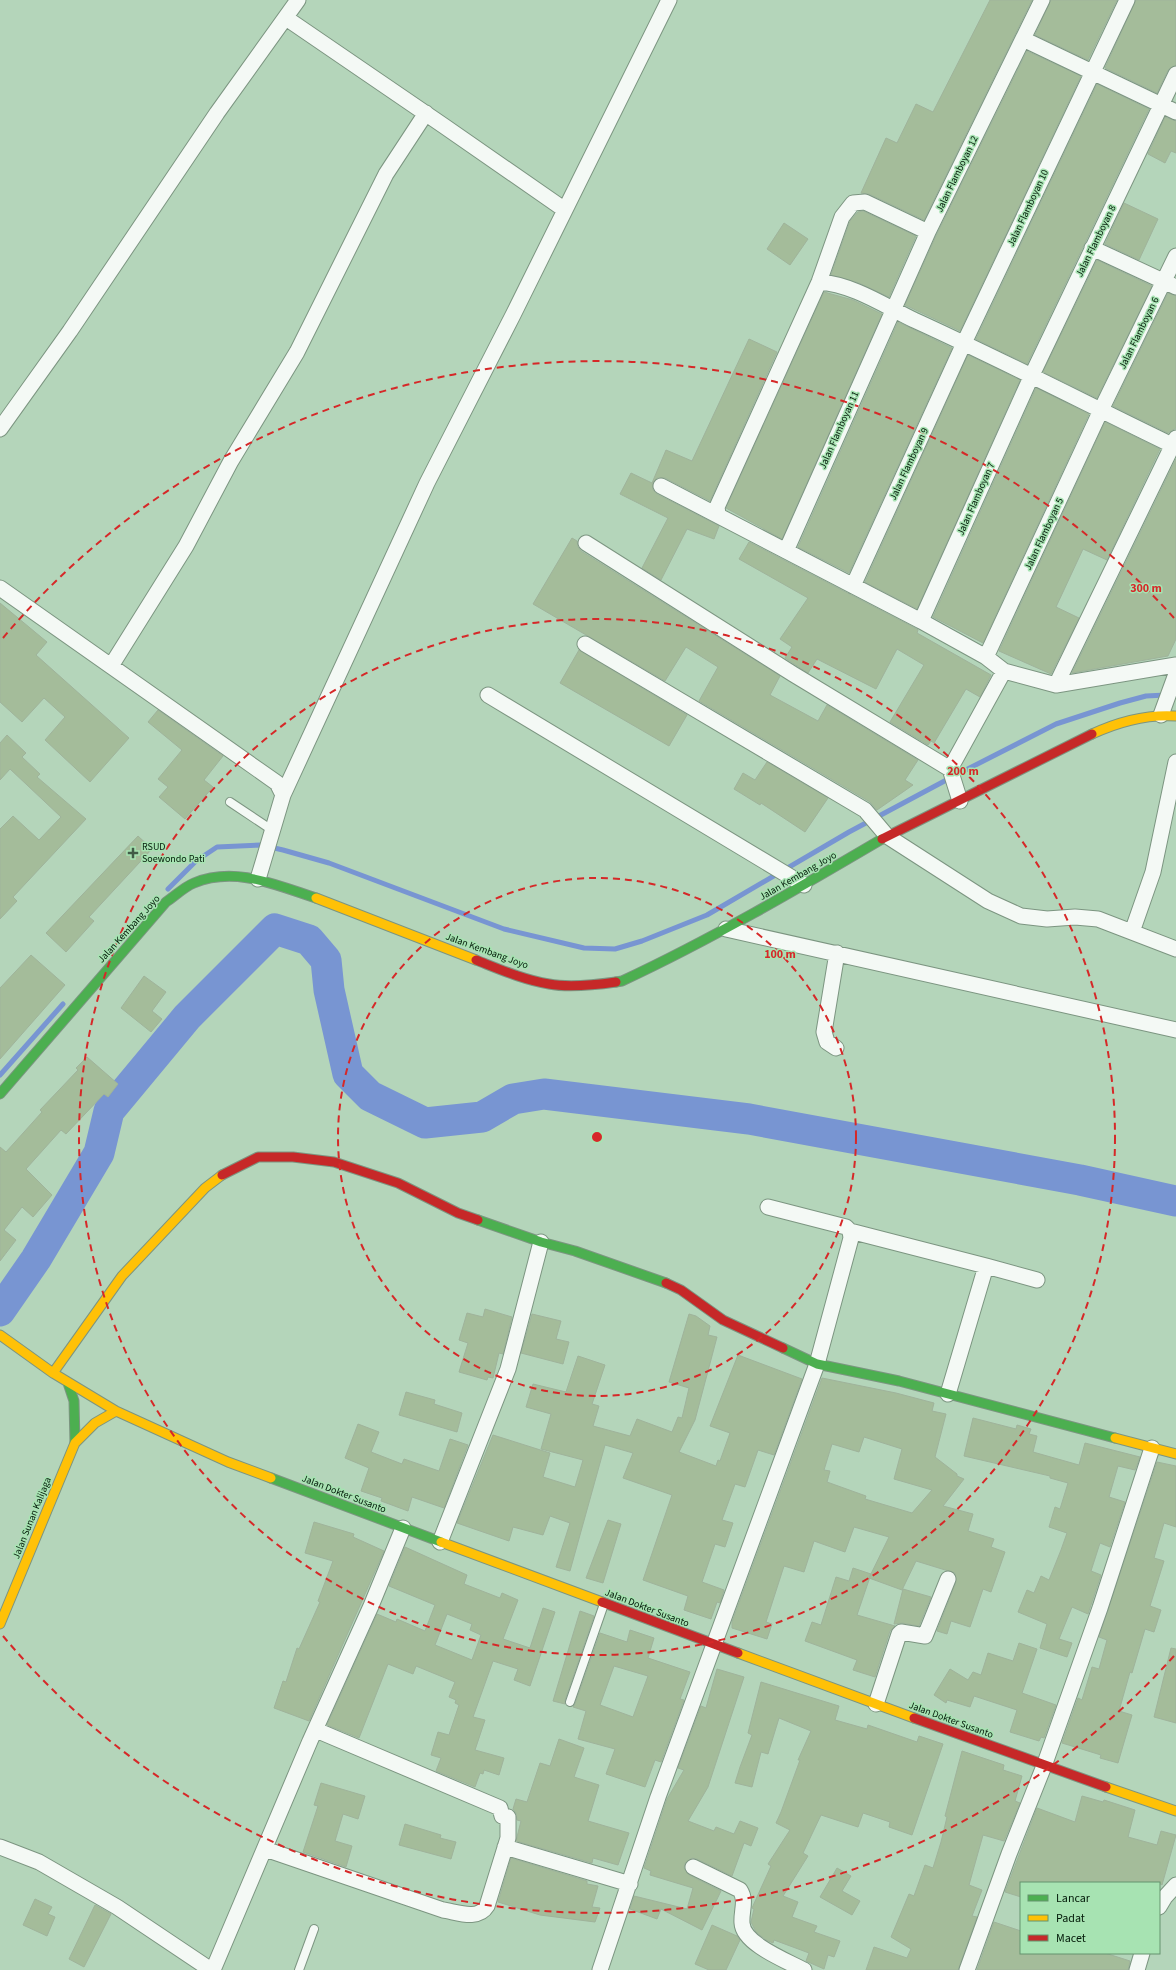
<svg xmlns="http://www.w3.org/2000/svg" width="1176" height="1970" viewBox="0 0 1176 1970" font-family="'Source Sans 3',sans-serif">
<rect width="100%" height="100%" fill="#b4d5ba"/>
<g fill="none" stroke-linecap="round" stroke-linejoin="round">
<path stroke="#7895d2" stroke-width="5" d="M168 889 196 861 217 847 261 845 283 850 329 863 504 929 584 948 615 949 642 941 707 915 849 832 952 777 1056 724 1120 703 1146 696 1166 695
M0 1075 63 1004"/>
<path stroke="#7895d2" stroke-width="31" d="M0 1311 36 1259 99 1153 109 1111 187 1017 275 929 309 940 326 960 329 990 348 1074 370 1096 425 1123 482 1117 513 1099 544 1094 749 1119 1080 1180 1176 1201"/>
</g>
<path fill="#a4bc9a" stroke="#9fb39b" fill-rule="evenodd" d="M990 0H1032L924 220 869 194 861 193 886 138 897 143 916 104 933 112Z
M1051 0H1117L1088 60 1035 35Z
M1136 0H1176V65L1168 70 1157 93 1105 68Z
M1027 51 1081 76 960 331 905 305 936 236Z
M1097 84 1149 109 1027 364 976 339Z
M1165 117 1176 121V153L1171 151 1165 163 1148 154Z
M1124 203 1158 219 1139 260 1105 244Z
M863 211 916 236 889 297 859 283 831 275 850 221 858 212Z
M784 223 808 239 790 265 767 249Z
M1097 260 1152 286 1097 398 1043 372Z
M824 292 853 300 882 314 782 539 726 508Z
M1168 293 1176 296V428L1168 433 1113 406Z
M898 322 952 348 849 573 798 547Z
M749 339 777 352 710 501 665 478H657L653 482V490L657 494 719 526 714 539 687 529 661 580 642 568 668 518 620 494 631 473 652 483 666 450 692 461Z
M968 355 1020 380 917 609 865 582Z
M1036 388 1089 414 983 643 933 617Z
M1105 422 1160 449 1107 560 1083 549 1056 607 1079 618 1051 674 999 651Z
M1176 459V639L1168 656 1072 673Z
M572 538 577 541 578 547 581 551 780 676 770 695 818 721 827 705 918 760 905 780 913 785 877 810 870 802 699 701 718 667 686 647 665 681 533 604Z
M749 542 917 629 918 630 917 633 991 675 980 697 966 689 934 743 931 741 928 745 890 722 924 665 897 649 876 689 817 659 808 673 785 658 792 647 780 639 808 598 739 559Z
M0 603 47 642 36 655 129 738 90 782 45 740 65 717 44 698 22 722 0 702Z
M579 650 687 715 669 746 560 683Z
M158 710 223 756 204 780 213 787 185 819 159 797 168 787 158 779 182 750 148 722Z
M7 735 26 753 22 757 40 774 37 777 86 819 13 897 17 901 0 919V829L13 816 39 840 61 817 10 769 0 780V743Z
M767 762 828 798 805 832 761 803 760 805 734 789 743 773 755 780Z
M138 836 152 849 89 917 94 921 66 952 46 933Z
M31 955 65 985 0 1059V988Z
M144 976 166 992 152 1011 162 1019 151 1032 121 1008Z
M87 1057 118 1084 108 1097 104 1094 66 1134 61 1130 26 1169 52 1195 33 1217 22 1207 4 1230 16 1240 0 1261V1147L6 1152 42 1112 40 1110 78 1070 76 1068Z
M485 1309 512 1317 503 1354 499 1353 493 1378 488 1377 487 1380 459 1372 468 1343 459 1340 467 1313 483 1317Z
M532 1314 561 1321 556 1339 569 1342 563 1364 521 1353Z
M689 1314 696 1316 710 1326 708 1335 717 1337 695 1420 679 1452 716 1466 718 1460 720 1461 730 1433 710 1426 738 1355 802 1379 774 1455 758 1450 745 1487 735 1484 722 1520 733 1523 725 1547 715 1544 702 1582 724 1590 720 1603 717 1602 711 1619 684 1610 688 1596 643 1580 672 1495 623 1478 633 1453 605 1445 570 1571 556 1567 570 1523 550 1516 543 1535 513 1527 509 1541 457 1523 493 1435 550 1453 543 1477 575 1487 583 1460 541 1449 551 1414 526 1407 533 1384 566 1392 578 1356 605 1365 592 1404 599 1406 593 1426 630 1436 637 1419 672 1432 678 1417 682 1418 689 1388 669 1382Z
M822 1378 896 1393 934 1403 932 1411 946 1414 935 1457 957 1474V1476L964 1479 943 1506 973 1514 968 1531 994 1539 991 1547 1005 1552 991 1592 983 1589 970 1627 951 1621 947 1634 937 1631 956 1582 955 1573 916 1561 902 1590 869 1578 889 1537 854 1527 845 1552 814 1541 804 1572 784 1566 766 1622 772 1624 767 1639 732 1628V1622ZM864 1437 902 1449 894 1479 932 1490 912 1513 865 1499 866 1496 827 1482 830 1471 824 1470 832 1444 859 1452Z
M406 1392 435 1400 434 1404 462 1413 457 1432 399 1415Z
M973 1418 1016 1429 1017 1425 1031 1429 1029 1434 1037 1436 1033 1452 1079 1465 1085 1443 1140 1457 1135 1470 1118 1466 1109 1497 1125 1502 1110 1547 1100 1543 1091 1571 1101 1575 1088 1614 1072 1607 1059 1639 1072 1643 1067 1657 1040 1648 1047 1624 1018 1612 1027 1590 1034 1593 1041 1576 1049 1580 1061 1550 1067 1533 1049 1527 1055 1507 1060 1509 1068 1483 1050 1478V1476L964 1456Z
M358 1424 379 1432 371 1452 402 1464 404 1459 439 1471 450 1439 468 1445 444 1508 412 1497 408 1511 381 1501 382 1498 361 1491 369 1468 345 1458Z
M1157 1462 1176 1466V1527L1164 1523 1154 1558 1164 1561 1150 1606 1161 1610 1154 1632 1145 1629 1132 1673 1130 1672 1119 1711 1132 1715 1118 1763 1100 1758 1101 1755 1062 1743 1078 1698 1082 1700 1092 1667 1099 1669 1107 1640 1099 1637Z
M608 1520 621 1524 603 1583 586 1578Z
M314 1522 354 1534 353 1537 384 1551 309 1721 274 1708 283 1681 286 1682 297 1648 299 1649 320 1602 318 1601 333 1561 305 1553Z
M405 1547 467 1575 464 1584 500 1598 502 1593 518 1600 503 1639 530 1648 543 1608 555 1612 530 1686 514 1680 518 1669 493 1661 473 1717 485 1720 475 1750 504 1758 499 1775 484 1770 483 1774 480 1773 475 1787 436 1771 441 1758 431 1755 438 1732 449 1735 459 1705 455 1703 456 1700 449 1697 455 1682 416 1666 413 1674 388 1664 359 1738 327 1725 377 1614 396 1622 397 1619 425 1631 435 1605 389 1586ZM447 1614 472 1624 470 1630 481 1635 472 1660 435 1645Z
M853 1568 871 1574 857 1615 895 1626 890 1631 875 1677 853 1670 857 1660 805 1641 812 1622 821 1625 836 1577 849 1581Z
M903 1589 931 1597 919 1626 902 1623 894 1624Z
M580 1611 594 1616 565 1700V1704L553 1701Z
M630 1630 654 1638 648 1658 690 1672 680 1699 684 1700 661 1762 655 1760 645 1787 606 1774 615 1749 578 1739 586 1711 573 1707 575 1704 600 1633 627 1642ZM614 1666 648 1676 633 1717 600 1705Z
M1019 1643 1037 1649 1022 1693 1056 1705 1044 1738 1041 1737 1039 1741 1010 1732 1017 1710 974 1696 970 1707 947 1700 946 1703 934 1695 950 1669 968 1680 973 1672 981 1675 988 1653 1013 1661Z
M1171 1648 1176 1649V1723L1154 1717Z
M717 1669 744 1677 708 1787 688 1821 714 1831 716 1827 734 1834 740 1821 758 1828 751 1846 744 1843 732 1876 697 1859 692 1858 685 1863 684 1868 689 1875 721 1891 702 1930 661 1909 657 1919 630 1909 634 1896 687 1909 693 1888 650 1875 651 1871 644 1868 667 1799 684 1770 678 1768 701 1706 706 1708Z
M761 1682 839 1706 835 1720 867 1729 868 1725 917 1742 919 1736 943 1744 912 1835 889 1827 890 1822 863 1813 858 1827 821 1815 803 1853 808 1856 783 1896 798 1902 792 1917 817 1926 814 1932 840 1941 834 1957 828 1955 824 1969 806 1961 809 1953 774 1940 773 1943 766 1940 756 1932 751 1922 754 1909 752 1908 771 1866 768 1864 790 1830 776 1823 781 1812 800 1760H798L811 1731 779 1718 768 1754 761 1752 752 1787 735 1783 740 1767 752 1735 748 1733Z
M559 1739 584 1748 574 1777 599 1785 588 1821 629 1833 618 1865 593 1858 592 1863 516 1841 521 1821 517 1820 516 1813 513 1809 516 1799 527 1802 540 1763 550 1766Z
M962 1751 1004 1765 1003 1770 1022 1776 1015 1801 1020 1803 1004 1841 983 1835 969 1885 982 1890 972 1916 977 1917 958 1970H866L874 1947 907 1958 911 1949 891 1937 909 1894 914 1896 925 1865 933 1868 941 1842 947 1817 945 1816Z
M321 1783 365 1796 358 1819 343 1814 335 1841 352 1846 346 1867 303 1852 318 1806 314 1805Z
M1082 1796 1103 1802 1104 1800 1135 1810 1128 1837 1157 1845 1161 1831 1176 1835 1162 1885 1159 1883H1021V1897L1005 1892 1037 1808 1075 1822Z
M405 1824 428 1831 441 1835 440 1838 456 1842 451 1859 399 1845Z
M511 1858 587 1881V1884L598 1886 592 1907 600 1908 595 1922 540 1915 498 1902Z
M837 1868 851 1876 842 1891 860 1901 852 1915 820 1897Z
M35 1899 52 1907 48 1914 55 1917 47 1936 23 1925Z
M95 1905 111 1914 84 1967 69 1959Z
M994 1922 1021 1931V1953H1105L1130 1961 1128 1970H977Z
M712 1925 737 1936 740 1940 726 1970H709L695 1964Z"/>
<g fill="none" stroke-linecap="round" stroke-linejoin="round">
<g stroke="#7c9581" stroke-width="10">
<path id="lane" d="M230 802 272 830
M570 1702 604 1604
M299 1970 314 1929"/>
</g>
<g stroke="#7c9581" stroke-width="17">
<path id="street" d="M286 18 444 126 565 210
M1023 39 1176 112
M1092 248 1176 287
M819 282C852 284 885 306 914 320 1002 360 1089 405 1176 447
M0 429 70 331 217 113 298 0
M661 486 921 621 986 657 1004 671 1056 685 1176 665
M721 517 718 514 717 507 819 282 842 217 853 203 865 202 928 232
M586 543 793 674 950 769 960 801
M786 551 928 232 1042 0
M853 586 964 343 1127 0
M0 588 277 783 283 795
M921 621 1031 377 1176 74
M585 644 865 810 887 836 988 901 1021 916 1047 919 1075 917 1098 919 1176 949
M986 657 1101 410 1176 256
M111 666 186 546 231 461 297 352 386 174 426 113
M1056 685 1176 438
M488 695 804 885
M1161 715 1176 674
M950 769 1004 671
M258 879 283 795 427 483 513 315 669 0
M726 929 1176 1030
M1132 932 1153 872 1176 762
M836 1048 827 1042 824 1032 837 953
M850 1231 986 1266 948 1394
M986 1266 1037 1280
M440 1542 508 1369 541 1242
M876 1704 899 1634 901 1632 925 1636 948 1579
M0 1847 39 1862 117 1907 211 1970
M505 1847 630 1884
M265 1849 443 1910C457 1912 478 1921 487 1906L508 1838V1817L502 1816 500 1808 316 1730
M693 1867 740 1890C747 1901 741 1911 742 1923 743 1944 787 1961 804 1970
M1159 1907 1165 1897 1176 1885
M213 1970 310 1741 371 1606 403 1528
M600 1970 658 1797 817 1364 851 1238 850 1231 846 1227 768 1207
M967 1970 1009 1854 1044 1766 1100 1608 1152 1448
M1137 1970 1142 1953"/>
</g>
<g stroke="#7c9581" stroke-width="11">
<path id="fast" d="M616 982 622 981C712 939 797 889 882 839
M0 1094 166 902C175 896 184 887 194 883 235 866 276 885 316 898
M478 1220 541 1242 575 1251 666 1283
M783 1348 817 1364 899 1381 1115 1438
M68 1383 74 1401 75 1443
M271 1478 441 1542"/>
</g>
<g stroke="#7c9581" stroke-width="11">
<path id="slow" d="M1092 734C1118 722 1147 714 1176 716
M316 898 476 960
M0 1335 53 1373 116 1411 228 1462 271 1478
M53 1373 122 1276 205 1188 222 1175
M1115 1438 1176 1454
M441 1542 602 1602
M0 1624 75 1443 95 1423 116 1411
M738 1653 914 1718
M1106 1787 1176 1811"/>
</g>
<g stroke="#7c9581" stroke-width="11">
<path id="jam" d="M882 839 1092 734
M476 960C499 969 524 980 549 984 570 988 595 985 616 982
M222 1175 258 1157H293L334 1162 398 1183 458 1213 478 1220
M666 1283 681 1290 723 1320 783 1348
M602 1602 738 1653
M914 1718 1106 1787"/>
</g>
<use href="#lane" stroke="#f4f9f5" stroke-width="8"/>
<use href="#street" stroke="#f4f9f5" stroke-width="15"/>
<use href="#fast" stroke="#4caf50" stroke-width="9"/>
<use href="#slow" stroke="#ffc107" stroke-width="9"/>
<use href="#jam" stroke="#c62828" stroke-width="9"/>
</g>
<g fill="none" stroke="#d62828" stroke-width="2" stroke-dasharray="7 5">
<circle cx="597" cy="1137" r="259"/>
<circle cx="597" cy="1137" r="518"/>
<path d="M1174 1656A776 776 0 0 1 3 1636M3 638A776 776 0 0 1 1174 618"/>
</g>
<path fill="#415b47" stroke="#a7e3b2" stroke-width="1.5" d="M131 847h4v4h4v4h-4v4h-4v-4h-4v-4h4z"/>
<g text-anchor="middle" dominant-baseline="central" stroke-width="3" stroke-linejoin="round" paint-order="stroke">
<g font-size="10" fill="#031a09" stroke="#a7e3b2">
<text transform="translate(957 174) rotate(-64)">Jalan Flamboyan 12</text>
<text transform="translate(1028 208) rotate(-65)">Jalan Flamboyan 10</text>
<text transform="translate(1096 241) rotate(-64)">Jalan Flamboyan 8</text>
<text transform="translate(1139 333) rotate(-64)">Jalan Flamboyan 6</text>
<text transform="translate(839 430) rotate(-66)">Jalan Flamboyan 11</text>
<text transform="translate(909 464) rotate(-65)">Jalan Flamboyan 9</text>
<text transform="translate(976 499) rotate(-66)">Jalan Flamboyan 7</text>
<text transform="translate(1044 534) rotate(-65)">Jalan Flamboyan 5</text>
<text transform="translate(798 876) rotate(-30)">Jalan Kembang Joyo</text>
<text transform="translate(129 929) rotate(-48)">Jalan Kembang Joyo</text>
<text transform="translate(487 951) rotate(20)">Jalan Kembang Joyo</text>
<text transform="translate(344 1494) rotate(21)">Jalan Dokter Susanto</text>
<text transform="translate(32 1518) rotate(-68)">Jalan Sunan Kalijaga</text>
<text transform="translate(647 1608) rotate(21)">Jalan Dokter Susanto</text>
<text transform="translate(951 1720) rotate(20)">Jalan Dokter Susanto</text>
</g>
<g font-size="10" fill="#031a09" stroke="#a7e3b2" text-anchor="start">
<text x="142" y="847">RSUD<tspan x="142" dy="12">Soewondo Pati</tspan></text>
</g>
</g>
<circle cx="597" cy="1137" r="6" fill="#d62828" stroke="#a7e3b2" stroke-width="2"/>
<g font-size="12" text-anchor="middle" font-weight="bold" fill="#d62828" stroke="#a7e3b2" stroke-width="3" stroke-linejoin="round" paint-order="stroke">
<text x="1146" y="592">300 m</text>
<text x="963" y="775">200 m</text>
<text x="780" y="958">100 m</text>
</g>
<rect x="1020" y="1882" width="140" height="72" fill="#a7e3b2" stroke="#65936e"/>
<rect x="1028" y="1895" width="20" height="6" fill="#4caf50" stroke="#65936e"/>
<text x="1056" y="1902" font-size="12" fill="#031a09">Lancar</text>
<rect x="1028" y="1915" width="20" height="6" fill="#ffc107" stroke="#65936e"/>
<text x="1056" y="1922" font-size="12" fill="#031a09">Padat</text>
<rect x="1028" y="1935" width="20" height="6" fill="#c62828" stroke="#65936e"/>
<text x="1056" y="1942" font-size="12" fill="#031a09">Macet</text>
</svg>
